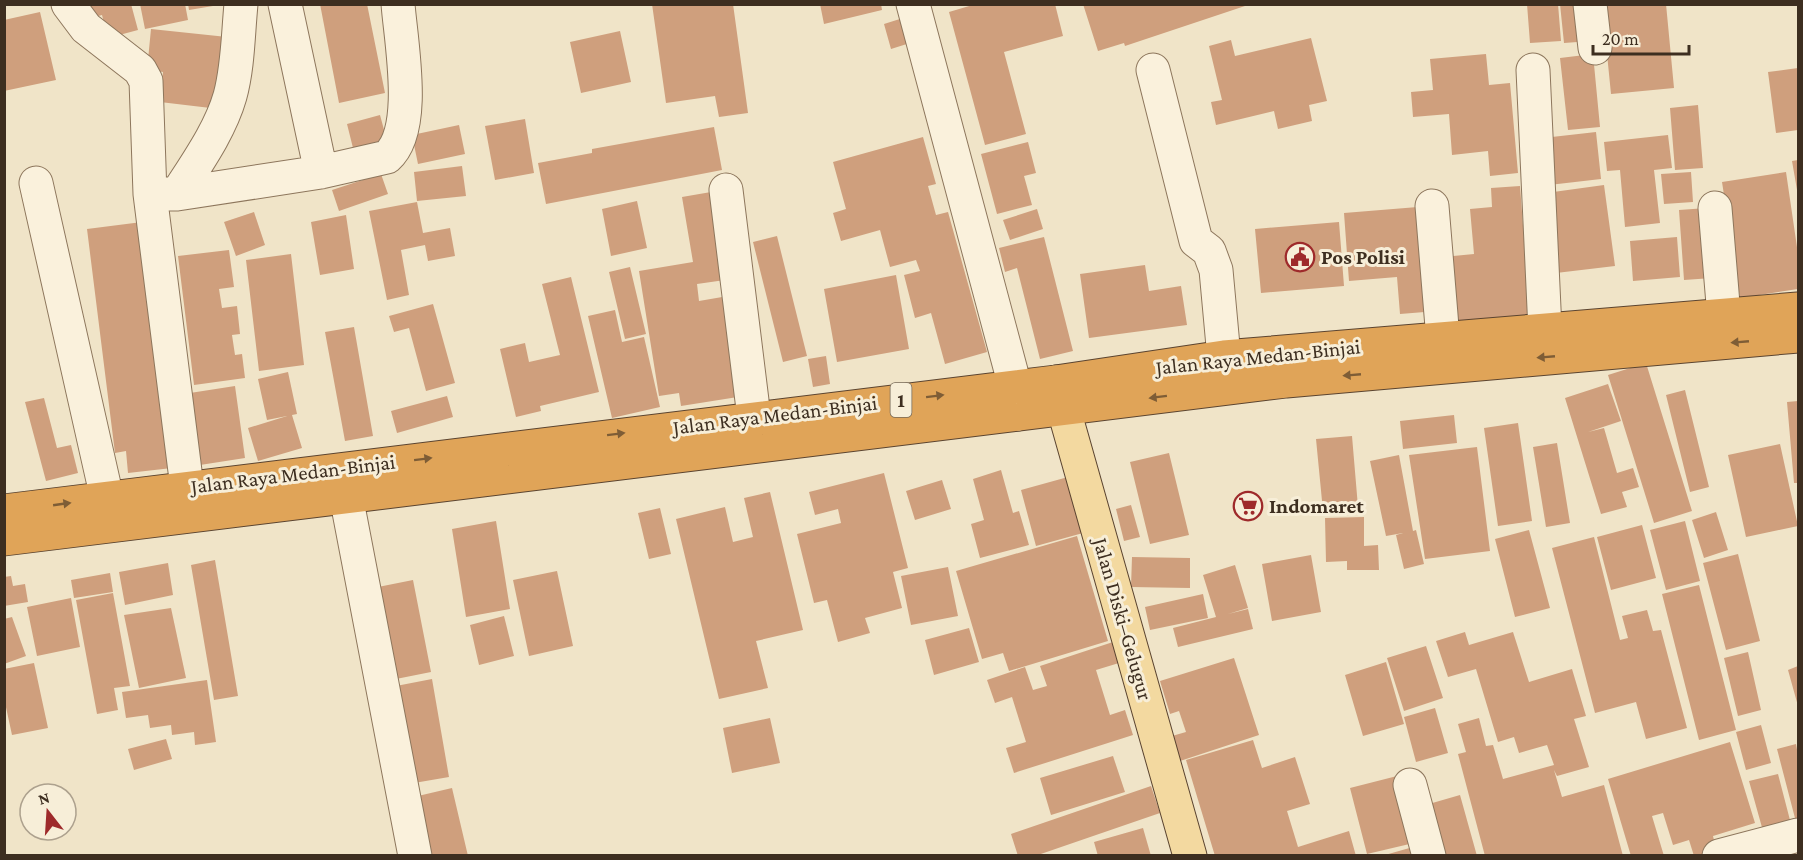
<svg xmlns="http://www.w3.org/2000/svg" width="1803" height="860" viewBox="0 0 1803 860" font-family="'Crimson Pro',serif">
<rect width="100%" height="100%" fill="#f0e4c8"/>
<path fill="#cf9f7d" d="M80 4H131L138 30 108 38 102 15 84 20Z
M140 4H185L188 20 145 29Z
M188 4H213V6L189 10Z
M320 4H367L385 93 339 103Z
M652 4H733L748 113 719 117 715 96 666 103Z
M820 4H881L882 10 824 24Z
M976 4H1055L1063 36 1004 52 1026 134 985 145 949 12Z
M1083 4H1248V5L1125 46 1124 43 1098 51Z
M1527 4H1558L1561 41 1530 43Z
M1560 4H1588L1591 41 1564 43Z
M1602 4H1666L1674 88 1611 94Z
M40 12 56 80 4 91V20Z
M903 18 910 43 891 49 884 24Z
M151 29 227 37 219 109 160 102 163 72 147 70Z
M620 31 631 82 581 93 570 42Z
M1311 38 1327 101 1309 105 1312 121 1278 129 1274 111 1216 125 1211 102 1222 100 1209 46 1231 40 1235 56Z
M1486 54 1489 85 1510 83 1518 173 1490 176 1488 151 1452 155 1449 114 1413 117 1411 92 1433 90 1430 59Z
M1593 54 1600 127 1568 130 1560 58Z
M1798 68V130L1776 133 1768 72Z
M1698 105 1703 168 1675 170 1670 108Z
M380 115 390 152 356 160 347 124Z
M525 119 534 173 495 180 485 126Z
M459 125 465 154 418 164 412 135Z
M714 127 722 170 546 204 538 163 592 153V149Z
M1596 132 1601 179 1549 185 1543 138Z
M1668 135 1672 168 1654 170 1660 223 1625 227 1620 170 1607 171 1604 142Z
M923 137 936 184 928 186 936 215 948 212 987 352 945 364 931 313 915 318 904 275 920 271 916 260 890 267 880 230 841 241 833 213 846 209 833 162Z
M1028 142 1036 173 1024 176 1032 205 997 214 981 154Z
M1798 160V190H1797L1792 161Z
M462 166 466 196 417 201 414 172Z
M1691 172 1693 202 1664 204 1661 174Z
M1786 172 1798 254V289L1740 298 1722 182Z
M381 174 388 194 339 211 332 190Z
M1604 185 1615 266 1556 273 1546 193Z
M1520 186 1530 318 1448 325 1443 257 1474 254 1470 209 1492 207 1491 188Z
M711 192 725 280 697 284 699 301 728 296 744 396 681 406 679 393 659 396 639 271 693 262 682 197Z
M637 201 647 248 611 256 602 209Z
M417 202 423 233 450 228 455 256 428 261 425 245 401 250 409 295 387 300 369 211Z
M1430 206 1437 311 1400 314 1397 277 1349 281 1344 213Z
M1707 208 1712 278 1684 280 1679 210Z
M1037 209 1043 229 1010 240 1003 220Z
M254 212 265 245 236 256 224 222Z
M346 215 354 269 320 275 311 222Z
M142 222 172 468 128 473 126 451 115 453 87 229Z
M1339 222 1344 286 1261 293 1255 229Z
M777 236 807 356 783 362 753 242Z
M1044 237 1073 351 1040 359 1017 268 1005 272 999 248Z
M1677 237 1680 277 1633 281 1630 241Z
M229 250 234 287 219 289 222 308 237 306 240 334 232 335 235 355 242 354 245 378 194 385 178 256Z
M291 254 304 365 259 371 246 260Z
M1145 265 1149 291 1181 286 1187 325 1089 338 1080 274Z
M630 267 646 334 625 339 609 272Z
M896 275 909 349 837 362 824 289Z
M571 277 599 392 540 406 541 411 516 417 500 349 525 343 529 362 560 355 542 284Z
M433 304 455 383 426 391 409 328 394 332 389 316Z
M615 310 622 342 644 337 660 407 612 418 588 316Z
M354 327 373 436 345 441 325 332Z
M826 356 830 384 813 387 808 359Z
M1646 363 1692 511 1654 523 1608 375Z
M288 372 297 414 292 415 302 448 258 461 248 428 287 416 267 420 258 379Z
M1608 384 1621 421 1588 432 1604 428 1617 473 1633 468 1639 487 1622 492 1627 507 1601 514 1565 398Z
M235 386 245 458 200 465 190 393Z
M1685 390 1709 487 1690 492 1666 395Z
M447 396 453 417 397 433 391 411Z
M44 398 57 448 71 445 78 473 46 481 25 402Z
M1798 401V483H1794L1787 402Z
M1454 415 1457 443 1403 449 1400 421Z
M1518 423 1532 521 1498 526 1484 428Z
M1352 436 1358 507 1323 511 1316 439Z
M1557 443 1570 523 1546 527 1533 447Z
M1780 444 1798 526 1746 537 1728 455Z
M1477 447 1490 551 1425 559 1409 455Z
M1169 453 1189 535 1150 544 1130 462Z
M1399 455 1413 531 1416 530 1424 564 1404 569 1396 535 1403 533 1386 536 1370 461Z
M1001 470 1013 513 1019 511 1029 545 980 558 971 524 984 520 973 479Z
M884 473 908 568 893 572 902 608 865 618 870 633 838 642 827 600 814 603 797 534 841 523 838 509 815 515 809 492Z
M1068 477 1083 533 1036 546 1021 490Z
M942 480 951 509 915 520 906 491Z
M770 492 803 630 756 641 768 688 719 699 676 519 725 507 733 542 753 537 744 498Z
M1131 505 1140 537 1124 541 1116 509Z
M660 508 671 554 649 559 638 513Z
M1716 512 1728 550 1704 558 1692 520Z
M1364 517V546L1378 545 1379 570H1347V561L1326 562 1325 518Z
M496 521 510 609 466 617 452 529Z
M1685 521 1700 581 1666 590 1650 530Z
M1642 525 1656 578 1611 590 1597 537Z
M1529 530 1550 608 1515 617 1495 539Z
M1077 536 1108 641 1009 671 1003 653 982 659 956 571Z
M1594 537 1620 640 1628 638 1622 616 1647 610 1653 631 1661 630 1687 728 1646 739 1636 702 1595 713 1552 548Z
M1738 554 1760 641 1726 650 1703 563Z
M1311 555 1321 612 1272 621 1262 564Z
M1132 557 1190 558V588L1131 587Z
M215 560 238 696 214 700 191 565Z
M168 563 173 595 125 605 119 572Z
M1235 565 1248 608 1228 614 1248 609 1253 629 1178 647 1173 628 1216 617 1203 575Z
M948 567 958 616 911 625 901 576Z
M557 571 573 646 529 656 513 580Z
M110 573 113 592 74 598 71 580Z
M11 576 13 586 25 584 28 602 4 606V577Z
M413 580 431 672 391 680 373 588Z
M1699 585 1736 730 1699 740 1662 594Z
M113 593 130 686 114 688 118 710 97 714 76 600Z
M1203 594 1208 618 1150 630 1145 607Z
M71 598 80 647 37 656 27 607Z
M171 608 186 678 139 688 124 615Z
M504 616 514 656 479 665 470 625Z
M12 617 26 656 4 664V619Z
M969 628 979 662 934 675 925 640Z
M1465 632 1469 645 1513 632 1529 682 1572 669 1586 716 1574 719 1589 767 1557 776 1554 770 1562 797 1604 785 1623 856H1485L1458 754 1466 752 1458 724 1479 718 1486 746 1493 745 1503 779 1554 765 1547 745 1519 753 1514 737 1498 742 1476 669 1448 677 1436 641Z
M1113 642 1119 663 1096 670 1110 715 1125 710 1133 735 1014 773 1006 748 1026 742 1012 697 995 703 987 680 1025 667 1033 690 1047 686 1040 666Z
M1426 646 1443 698 1404 711 1387 658Z
M1748 652 1761 710 1738 716 1724 658Z
M1234 658 1259 735 1180 761 1172 736 1186 732 1179 711 1170 714 1160 681Z
M1386 662 1404 724 1363 736 1345 675Z
M34 663 48 728 12 735 4 698V669Z
M1798 666V706L1788 670Z
M432 679 449 777 414 783 396 686Z
M207 680 216 742 195 745 194 732 172 735 171 725 150 728 148 715 126 718 122 692Z
M1435 708 1448 753 1416 762 1404 717Z
M770 718 780 763 732 773 723 728Z
M1761 725 1771 763 1746 770 1736 732Z
M166 739 172 759 134 770 128 749Z
M1253 740 1262 768 1295 757 1310 804 1287 811 1298 847 1349 831 1356 856H1215L1186 760Z
M1730 742 1755 823 1713 836 1717 854 1694 856 1689 840 1673 845 1663 813 1652 816 1664 856H1631L1608 779Z
M1796 744 1798 755V821L1796 822 1777 749Z
M1113 756 1125 792 1051 815 1040 778Z
M1778 774 1791 824 1763 831 1749 781Z
M1401 775 1418 842 1367 854 1350 788Z
M1151 786 1160 813 1035 856H1018L1011 834Z
M452 788 468 856H432L418 796Z
M1460 795 1477 856H1435L1422 806Z
M1143 828 1151 856H1098L1094 842Z
M1420 845 1423 856H1385V855Z"/>
<g fill="none" stroke-linecap="round" stroke-linejoin="round">
<g stroke="#8d765c" stroke-width="35">
<path id="minor" d="M68 4 86 28 140 70 146 81 150 194
M285 4 321 172
M913 4 1015 386 1018 414
M1590 4 1595 48
M1153 70 1196 241 1209 251 1216 270 1224 357
M1533 70 1545 330
M36 183 107 498
M726 190 754 417
M177 194C196 164 220 131 230 96 238 67 238 35 241 4
M1432 206 1443 339
M1715 208 1724 316
M187 487 150 194H177L321 172 387 157C418 130 401 43 398 4
M346 496 415 856
M1410 785 1429 856
M1719 856 1798 835"/>
</g>
<g stroke="#5b4430" stroke-width="35">
<path id="major" d="M1056 382 1190 856"/>
</g>
<g stroke="#5b4430" stroke-width="35">
<path id="highway" d="M4 511 1056 382 1224 357 1798 309
M4 539 1286 381 1798 336"/>
</g>
<use href="#minor" stroke="#faf1dc" stroke-width="33"/>
<use href="#major" stroke="#f3d9a0" stroke-width="33"/>
<use href="#highway" stroke="#e0a458" stroke-width="33"/>
</g>
<defs><path id="oneway-solid" d="M-6-.8H1V-3.2L6.5 0L1 3.2V.8H-6Z" transform="scale(1.5)"/></defs>
<g fill="#7e5d36">
<use href="#oneway-solid" transform="translate(1740 342) rotate(175)"/>
<use href="#oneway-solid" transform="translate(1546 357) rotate(175)"/>
<use href="#oneway-solid" transform="translate(1352 375) rotate(175)"/>
<use href="#oneway-solid" transform="translate(935 396) rotate(-7)"/>
<use href="#oneway-solid" transform="translate(1158 397) rotate(173)"/>
<use href="#oneway-solid" transform="translate(616 434) rotate(-7)"/>
<use href="#oneway-solid" transform="translate(423 459) rotate(-7)"/>
<use href="#oneway-solid" transform="translate(62 504) rotate(-8)"/>
</g>
<defs>
<g id="civic-ring" transform="scale(1.5)"><circle r="9.5" fill="#f7eed8" stroke="#9e2a2b" stroke-width="1.5"/><path d="M-.6-6.5H3V-4.5H.6V-3L4-1V1h2V6H-6V1h2V-1L-.6-3ZM-1.2 2.5V6h2.4V2.5Z" fill="#9e2a2b"/></g>
<g id="supermarket-ring" transform="scale(1.5)"><circle r="9.5" fill="#f7eed8" stroke="#9e2a2b" stroke-width="1.5"/><path d="M-6-5.5h2.5l.6 2H6L4.5 2H-2.5L-4.4-4H-6ZM-1.5 3.2a1.3 1.3 0 1 0 .1 0ZM3 3.2a1.3 1.3 0 1 0 .1 0Z" fill="#9e2a2b"/></g>
</defs>
<g fill-rule="evenodd">
<use href="#civic-ring" x="1300" y="257"/>
<use href="#supermarket-ring" x="1248" y="506"/>
</g>
<g text-anchor="middle" dominant-baseline="central" stroke-width="6" stroke-linejoin="round" paint-order="stroke">
<rect fill="#f7eed8" stroke="#756857" stroke-width="1.5" x="890.5" y="383" width="21" height="34" rx="4.5"/>
<g font-size="20" font-weight="bold" fill="#3d2e20">
<text x="901" y="400">1</text>
</g>
<g font-size="21" font-weight="bold" fill="#3d2e20" stroke="#f7eed8" text-anchor="start">
<text x="1321" y="257">Pos Polisi</text>
<text x="1269" y="506">Indomaret</text>
</g>
<g font-size="21" fill="#3d2e20" stroke="#f7eed8">
<text transform="translate(1258 357) rotate(-6)">Jalan Raya Medan-Binjai</text>
<text transform="translate(775 415) rotate(-7)">Jalan Raya Medan-Binjai</text>
<text transform="translate(293 474) rotate(-7)">Jalan Raya Medan-Binjai</text>
<text transform="translate(1123 619) rotate(74)">Jalan Diski–Gelugur</text>
</g>
</g>
<rect width="1803" height="860" fill="none" stroke="#3d2e20" stroke-width="12"/>
<g transform="translate(48 812) rotate(343)"><circle r="28" fill="#f7eed8" stroke="#ada18e" stroke-width="1.5"/>
<path d="M0-4.5L10 22L0 15L-10 22Z" fill="#9e2a2b"/>
<text y="-9" font-size="16" font-weight="bold" text-anchor="middle" fill="#3d2e20">N</text>
</g>
<path d="M1593 45v9h96v-9" fill="none" stroke="#3d2e20" stroke-width="3"/>
<text x="1602" y="45" font-size="18" fill="#3d2e20" stroke="#f7eed8" stroke-width="4.5" paint-order="stroke">20 m</text>
</svg>
